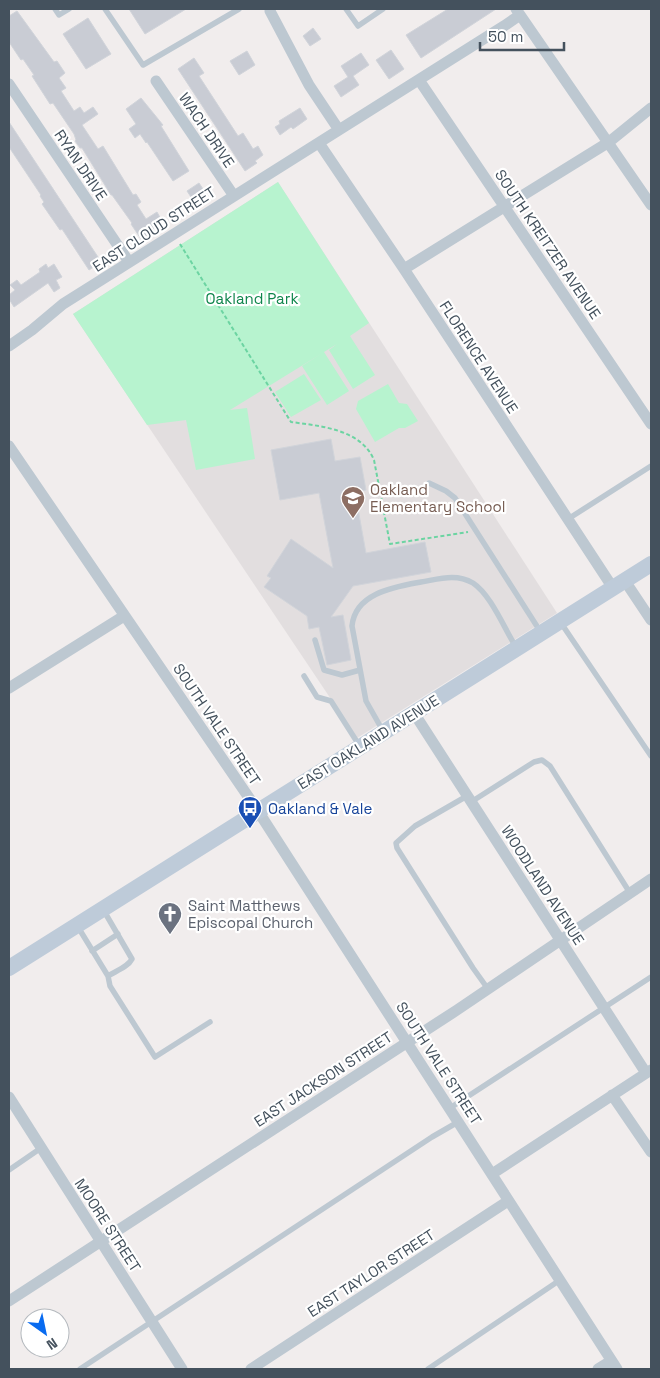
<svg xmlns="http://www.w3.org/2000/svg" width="660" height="1378" viewBox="0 0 660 1378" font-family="'Space Grotesk',sans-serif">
<rect width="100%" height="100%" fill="#f1eded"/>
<path fill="#e2dedf" d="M278 182 557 613 357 738 73 314Z"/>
<path fill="#b7f3cf" d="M278 182 369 323 350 336 375 375 353 389 329 350 337 344 230 410 247 408 255 459 196 470 186 420 147 425 73 314Z
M324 352 349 391 327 405 302 366Z
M304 374 321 400 291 417 275 392Z
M388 384 399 403 407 404 418 421 405 428H399L375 442 356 409 358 401Z"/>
<path fill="#c9ccd4" stroke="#d1d4da" d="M129 9H186L145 34Z
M448 9H496L421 58 406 35Z
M17 11 54 62 57 61 65 73 59 78 66 88 61 91 74 111 80 107 84 113 93 107 98 114 82 125 98 149 103 146 133 195 136 194 141 202 137 205 146 219 157 212 162 221 156 225 157 227 152 230 153 231 141 239 131 224 132 223 112 195H111L82 148H80L75 141 76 140 74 134 53 103 50 104 32 76 34 75 23 59 21 60 9 42V16Z
M88 18 111 54 86 69 63 34Z
M313 28 321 39 310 46 303 36Z
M391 50 404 69 389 79 376 60Z
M247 51 255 65 239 75 230 61Z
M361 53 369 65 353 76 359 85 341 97 334 86 348 77 341 66Z
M194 58 204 73 199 76 238 136 243 133 253 149 258 146 263 155 255 161 257 163 245 171 178 69Z
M141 98 163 125 161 126 189 171 173 181 147 142 146 143 140 134 135 138 129 129 136 124 126 109Z
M300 108 307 119 293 129 291 127 280 135 275 127 280 124 279 121Z
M9 122 98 257 101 262 89 270 62 229 60 230 42 204 44 202 40 196 41 195 9 147Z
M199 183 207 195 195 203 187 191Z
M46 264 48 268 54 264 62 277 56 280 60 288 54 292 48 283 14 307 9 299V295L15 290 10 285 17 280 21 285 40 272 39 269Z
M331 439 335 461 360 457 366 490 355 492 366 553 425 542 431 572 353 586 331 617 343 615 351 660 327 665 319 627 309 629 307 616 264 587 271 578 267 576 291 539 333 568 319 493 280 500 271 450Z"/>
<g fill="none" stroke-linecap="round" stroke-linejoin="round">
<path stroke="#6cd4a2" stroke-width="2" stroke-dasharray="4 2.5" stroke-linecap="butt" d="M180 244 291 422C320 426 361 429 374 460L390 544 468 532"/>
<path stroke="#bdc8d1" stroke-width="5.5" d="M55 9 59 15 69 9
M105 9 143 65 239 9
M346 9 358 26 383 9
M429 483 446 491 455 498 540 631
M568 519 651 466
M561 623 651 756
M315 640 324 670 342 675 360 670
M304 676 317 697 331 701 359 745
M383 731 366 701 352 626C355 593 394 587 421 582 439 579 456 573 473 583 491 595 504 628 516 647
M467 796 415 826 396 843 397 848 473 968 488 989
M471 802 534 762 542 760 550 766 630 893
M78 927 108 976C116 971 128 967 132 959L104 911
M92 951 118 934
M108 976 110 986 155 1057 210 1022
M450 1108 651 977
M9 1170 41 1148
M80 1369 432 1137 458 1122
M428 1369 560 1280"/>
<path stroke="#bdc8d1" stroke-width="11" d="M516 9 651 205
M270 11 309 85 339 130
M419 80 651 424
M156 81 234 196
M9 84 129 262
M319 143 404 269 613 588
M404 269 609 142 651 108
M9 346 32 330 63 304 504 26 520 15
M9 446 258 811 617 1369
M625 581 651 620
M9 688 124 616
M414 713 646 1073
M612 1095 651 1152
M9 1097 182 1369
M492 1174 651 1070
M9 1301 457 1010 651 879
M251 1369 508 1201
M598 1369 611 1361"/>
<path stroke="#becbd9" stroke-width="16" d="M9 968 651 564"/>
</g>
<defs>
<g id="school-pin" transform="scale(1.25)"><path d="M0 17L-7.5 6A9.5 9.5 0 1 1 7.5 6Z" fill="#8d6e63" stroke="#fff"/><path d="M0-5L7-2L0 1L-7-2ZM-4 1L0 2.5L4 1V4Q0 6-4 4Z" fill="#fff"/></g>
<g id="bus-pin" transform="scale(1.25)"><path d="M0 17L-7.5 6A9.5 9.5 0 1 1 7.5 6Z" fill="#1a4fb4" stroke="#fff"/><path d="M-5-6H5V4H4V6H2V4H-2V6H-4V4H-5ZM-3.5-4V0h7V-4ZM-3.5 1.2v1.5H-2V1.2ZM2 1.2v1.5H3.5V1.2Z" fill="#fff"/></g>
<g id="church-pin" transform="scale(1.25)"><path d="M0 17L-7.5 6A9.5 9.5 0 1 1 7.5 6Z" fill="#6b7280" stroke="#fff"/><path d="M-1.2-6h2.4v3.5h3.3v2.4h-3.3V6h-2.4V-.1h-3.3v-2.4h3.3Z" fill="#fff"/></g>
</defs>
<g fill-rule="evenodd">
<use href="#school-pin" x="353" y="498"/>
<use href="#bus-pin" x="250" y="808"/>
<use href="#church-pin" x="170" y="914"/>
</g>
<g text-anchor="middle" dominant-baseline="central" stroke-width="4.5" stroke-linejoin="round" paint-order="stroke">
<g font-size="15" fill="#44515d" stroke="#fff">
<text transform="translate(207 130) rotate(56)">WACH DRIVE</text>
<text transform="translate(81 165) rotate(56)">RYAN DRIVE</text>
<text transform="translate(154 229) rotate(-33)">EAST CLOUD STREET</text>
<text transform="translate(548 244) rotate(56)">SOUTH KREITZER AVENUE</text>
<text transform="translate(479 357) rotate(57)">FLORENCE AVENUE</text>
<text transform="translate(217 724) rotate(56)">SOUTH VALE STREET</text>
<text transform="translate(368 742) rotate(-32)">EAST OAKLAND AVENUE</text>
<text transform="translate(543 885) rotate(57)">WOODLAND AVENUE</text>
<text transform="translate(439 1063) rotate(57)">SOUTH VALE STREET</text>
<text transform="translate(323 1079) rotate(-33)">EAST JACKSON STREET</text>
<text transform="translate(108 1225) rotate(57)">MOORE STREET</text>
<text transform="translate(371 1273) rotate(-33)">EAST TAYLOR STREET</text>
</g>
<g font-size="15" fill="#0e854b" stroke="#fff">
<text x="252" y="298">Oakland Park</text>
</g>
<g font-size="15" fill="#785e54" stroke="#fff" text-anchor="start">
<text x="370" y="489">Oakland<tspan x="370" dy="17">Elementary School</tspan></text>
</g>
<g font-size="15" fill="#164399" stroke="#fff" text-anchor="start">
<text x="268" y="808">Oakland &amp; Vale</text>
</g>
<g font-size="15" fill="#5b616d" stroke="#fff" text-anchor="start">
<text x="188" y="905">Saint Matthews<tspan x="188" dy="17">Episcopal Church</tspan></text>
</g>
</g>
<rect width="660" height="1378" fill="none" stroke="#44515d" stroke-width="20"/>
<g transform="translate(45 1333) rotate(147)"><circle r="24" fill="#ffffff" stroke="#b4b9be"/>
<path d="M0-4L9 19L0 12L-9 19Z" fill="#096bf0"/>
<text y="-8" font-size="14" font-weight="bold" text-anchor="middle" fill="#44515d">N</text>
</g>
<path d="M480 42v8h84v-8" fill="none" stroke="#44515d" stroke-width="2.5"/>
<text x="488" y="42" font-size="15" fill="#44515d" stroke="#ffffff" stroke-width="4" paint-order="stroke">50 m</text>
</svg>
